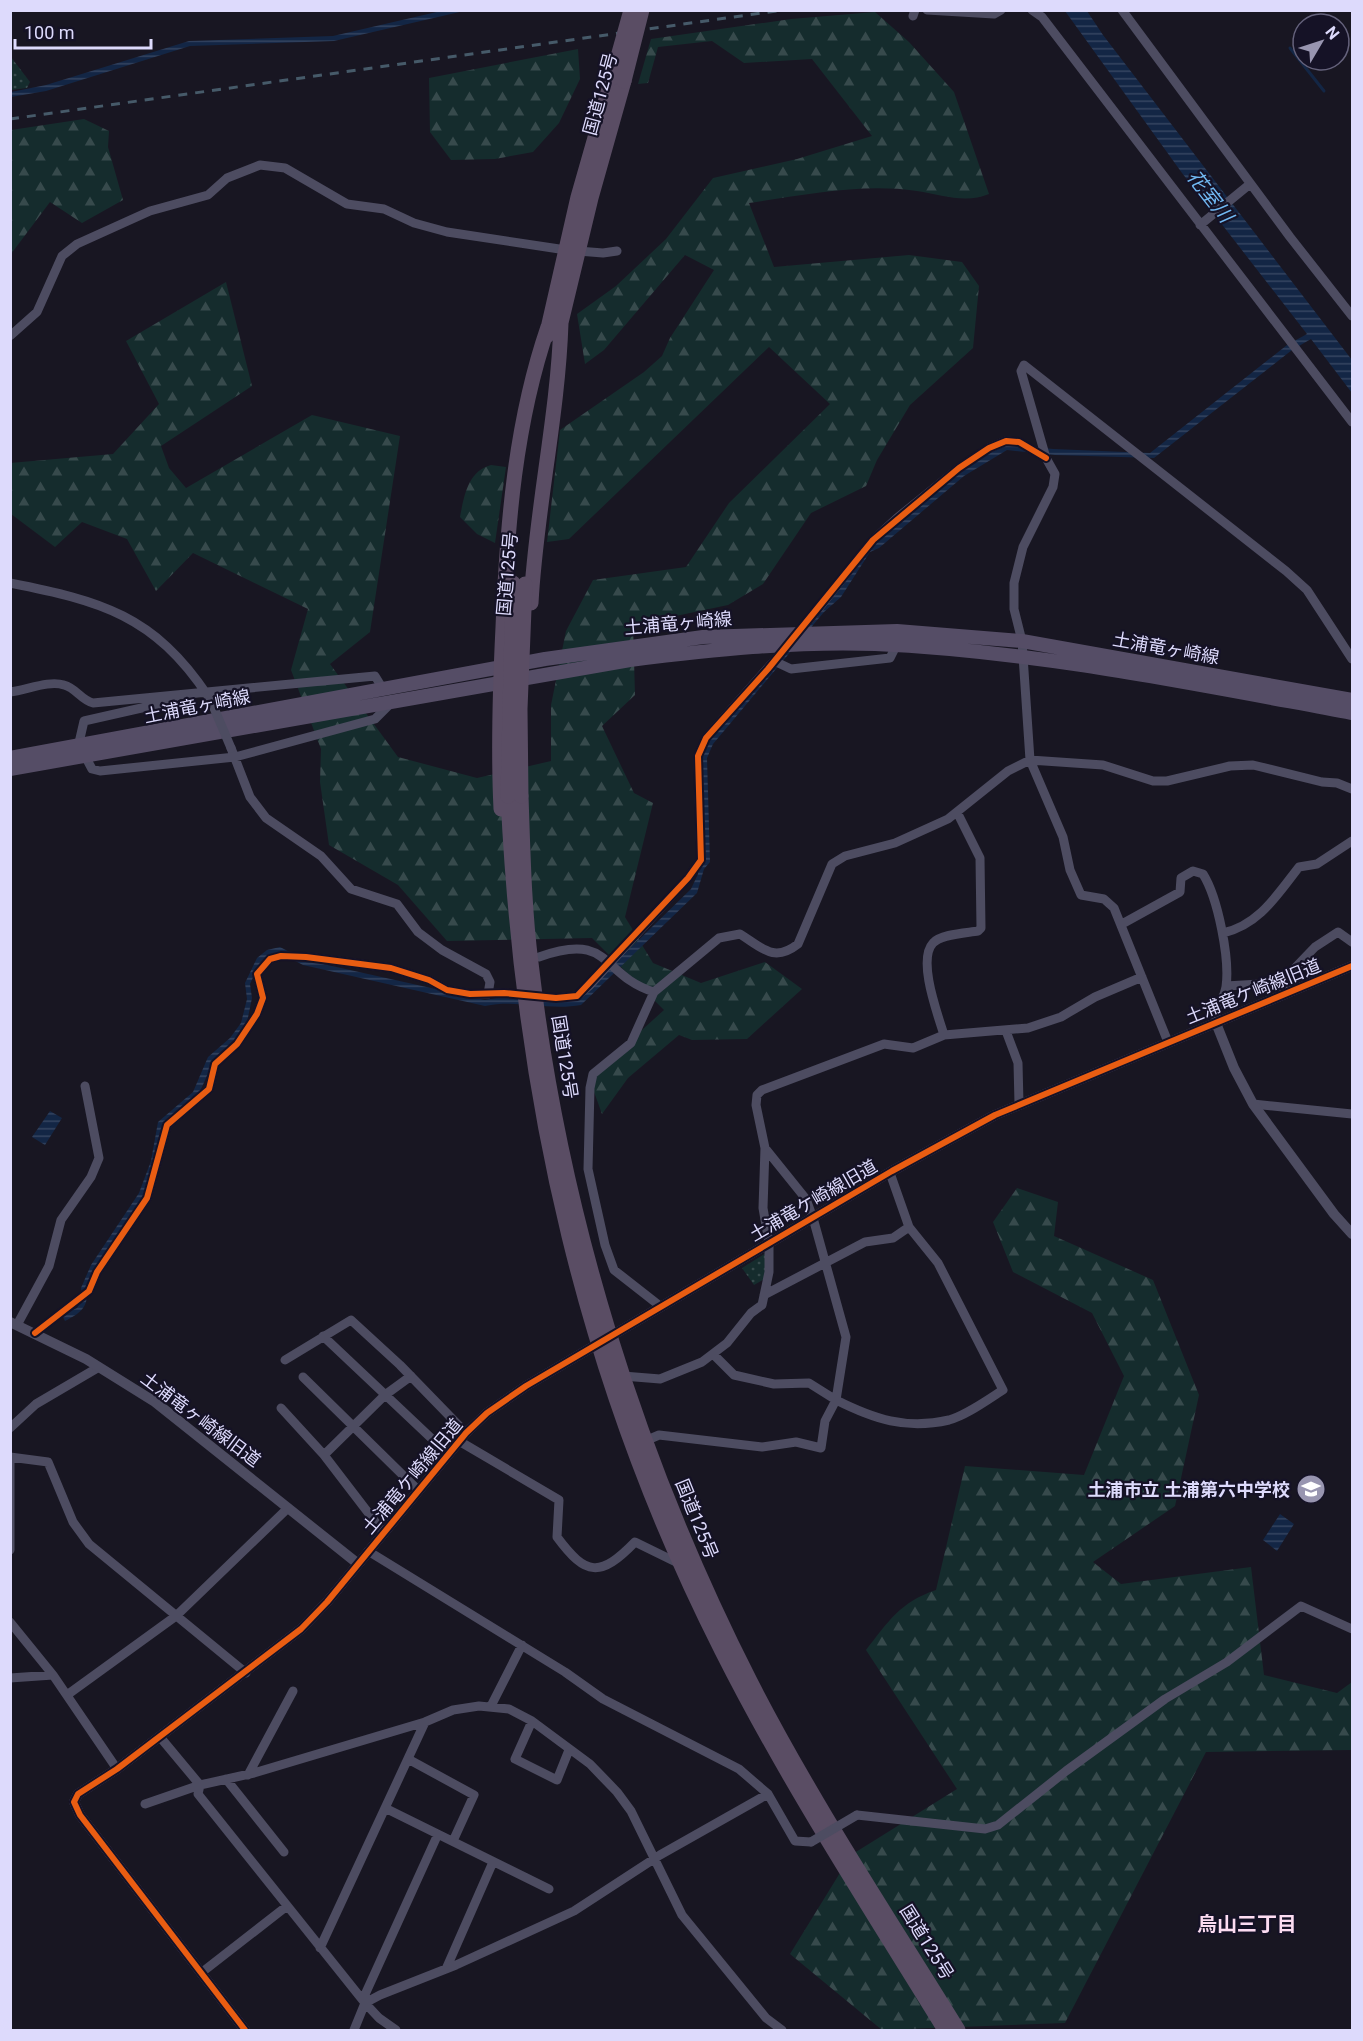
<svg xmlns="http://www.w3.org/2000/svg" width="1363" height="2041" viewBox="0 0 1363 2041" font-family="Roboto,'Noto Sans JP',sans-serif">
<defs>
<pattern id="grass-dots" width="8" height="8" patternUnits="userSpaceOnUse" patternTransform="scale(1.5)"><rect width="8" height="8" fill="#152c2d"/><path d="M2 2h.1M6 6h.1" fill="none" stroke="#374a4c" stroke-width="1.8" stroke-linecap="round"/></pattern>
<pattern id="forest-firs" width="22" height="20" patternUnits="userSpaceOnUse" patternTransform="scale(1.5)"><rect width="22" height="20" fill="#152c2d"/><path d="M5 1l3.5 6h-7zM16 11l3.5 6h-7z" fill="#374a4c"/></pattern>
<pattern id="water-rules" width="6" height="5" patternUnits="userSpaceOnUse" patternTransform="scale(1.5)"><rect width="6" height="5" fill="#132645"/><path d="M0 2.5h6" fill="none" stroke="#354561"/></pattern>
</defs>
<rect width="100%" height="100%" fill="#181622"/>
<path fill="url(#grass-dots)" d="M11 57 30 82 27 88 11 90Z
M766 1253V1278L754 1285 742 1268Z"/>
<path fill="url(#forest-firs)" d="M875 12 909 42 954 92 989 194C966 204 942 195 917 191 861 183 805 195 749 203L774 267 909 255 962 262 979 286 973 348 910 405 877 460 866 486 811 513 763 584 728 605 633 625 635 695 602 726 634 793 653 803 625 917 653 963 701 983 765 962 802 989 747 1039 692 1040 679 1035 628 1078 602 1114 589 1078 664 1010 592 938 447 941 398 885 329 845 320 782 321 749 291 670 308 609 193 553 156 591 127 539 82 522 55 547 11 514 10 463 113 454 159 404 126 341 226 282 252 386 161 446 169 468 186 488 312 415 400 436 370 632 330 664 398 757 477 778 551 761V705L566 631 593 580 686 567 729 503 830 404 769 347 569 539 547 542 560 430 644 372 662 356 670 338 714 270 685 255 604 350 585 364 577 314 616 286 666 239 713 178 797 159 872 136 812 59 744 63 712 41 658 47 648 83 638 84 651 39 791 19Z
M578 49 580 79 559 123 533 152 495 159 451 160 430 132 429 78Z
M84 119 109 131 108 147 123 200 82 223 50 202 11 254V130Z
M491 465 506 467 495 543 477 534 460 517C464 496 468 471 491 465Z
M1017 1188 1058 1202 1054 1236 1153 1280 1199 1395 1175 1506 1093 1562 1121 1584 1251 1567 1264 1675 1337 1693 1352 1682V1750L1206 1752 1065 2023 882 2030 790 1954 851 1855 957 1789 866 1650C888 1622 900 1602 936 1590L965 1466 1084 1475 1124 1376 1092 1313 1013 1272 993 1222Z"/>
<path fill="url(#water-rules)" d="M441 11H464L334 41 190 46 46 91 11 97V92L46 85 189 41 333 36Z
M1065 11H1087L1103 35 1352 360V393L1311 339 1292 350 1154 458 1055 455 1007 450 964 476 879 548 870 552 841 597 824 612 713 744 707 758 710 862 704 869 697 893 581 1005C548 1011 517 999 485 1006L303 965 280 953 255 973 250 984 252 998 246 1027 235 1042 213 1062 198 1096 164 1124 144 1196 87 1290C88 1308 80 1313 65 1321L62 1315 77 1308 82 1299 81 1288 91 1265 139 1193 151 1161 158 1122 193 1092 208 1057 230 1038 241 1023 247 999 245 983 257 958 267 950 280 947 305 960 485 1000C516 993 547 1006 578 999L691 889 698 874 701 757 708 740 836 593 865 553 898 521 960 471 990 451 1006 444 1053 449 1150 453 1287 345 1307 334 1182 173Z
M50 1111 62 1118 45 1145 32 1137Z
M1280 1514 1294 1524 1277 1551 1263 1540Z"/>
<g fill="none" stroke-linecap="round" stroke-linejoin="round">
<path stroke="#132645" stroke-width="3" d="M1290 48 1324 91"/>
<path stroke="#363343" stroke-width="9" stroke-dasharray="9 4.5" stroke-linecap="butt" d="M774 661 819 608
M504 993 556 998"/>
<path stroke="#4d4c61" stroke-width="9" d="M927 10 994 14 1001 10
M1032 10 1042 17 1352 422
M1122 10 1290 237 1352 316
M913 16 915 10
M1200 225 1250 184
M578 251 603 253 617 251
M10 336 37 312 62 256 77 244 150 211 208 195 227 178 260 165 285 168 347 204 384 209 414 223 447 232 566 250
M10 583C101 601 154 615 208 696
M819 608 873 540 897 518 959 468 989 448 1006 441 1019 442 1046 458
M10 692C27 690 49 680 64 685 76 688 81 700 93 703L375 676 383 689
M78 747 84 721 168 702 177 696
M231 748 250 797 266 818 321 856 351 889 397 904 418 932 442 950 486 974 490 982 488 994
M85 756 92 769 100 771 235 757 375 719 391 703
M1122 924 1180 892 1181 878 1193 871 1203 874C1218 898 1230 959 1226 987 1224 1002 1215 1001 1216 1023
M1223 933C1259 925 1277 895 1299 867L1317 864 1352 841
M539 957C612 931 600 975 654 992L719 938 740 934C762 948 774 963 798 944L832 864 845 856 895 843 948 819 1008 771 1030 760 1103 765 1153 781H1167L1230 766 1253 765 1322 782 1337 783 1352 789
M1226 986 1276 983 1290 992 1291 972 1315 947 1338 932 1352 942
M654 992 631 1043 593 1074 590 1088 588 1169 605 1245 614 1270 660 1306
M556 998 577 996 590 985 688 878 701 860 698 756 706 738 774 661 791 669 890 658 896 646
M1006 1031 1018 1063 1019 1104
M944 1035C938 1015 917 960 933 943 941 934 966 933 978 931L981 928 980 858 957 812
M1168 1042 1114 908 1104 899 1081 895 1070 870 1063 837 1030 760 1022 641 1014 609V583L1023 547 1053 487 1055 474 1046 458 1021 371 1024 365 1286 571 1307 590 1352 659
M1253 1104 1352 1114
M765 1148 806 1199 813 1218 846 1337 836 1400C874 1419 906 1430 949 1420 967 1415 987 1400 1003 1390L938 1263 909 1227 890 1173
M764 1295 865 1242 893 1238 909 1227
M17 1325 49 1266 61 1220 91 1177 99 1158 85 1086
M35 1333 89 1291 97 1272 147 1198 167 1125 209 1089 215 1064 237 1044 257 1014 263 998 257 974 270 959 281 956 306 957 391 968 429 980 447 990 470 994 504 993
M323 1336 448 1454
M285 1360 351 1320 400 1365 466 1433
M623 1376 660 1379 702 1362 727 1343 751 1313 762 1305 769 1272V1243L763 1208 765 1148 756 1105 757 1095 762 1090 884 1044 913 1048 944 1035 1028 1028 1061 1017 1095 997 1142 977
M303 1377 418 1490
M281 1408 324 1455 383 1532
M10 1428 36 1404 99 1367
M459 1441 559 1500 557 1537C586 1576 600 1578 635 1542L682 1565
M645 1441 659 1435 762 1447 796 1442 821 1448 825 1421 836 1400 809 1383 774 1384 734 1375 713 1354
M324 1455 385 1395 411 1376
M10 1550V1457L48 1462 73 1522 89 1544 246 1673
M368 1551 565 1672 603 1699 739 1769 768 1794 795 1841 811 1842
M10 1622 53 1675
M10 1678 53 1675 117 1769
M67 1695 176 1616 288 1508
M491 1706 522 1645
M532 1721 515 1759 557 1780 569 1750
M160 1737 200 1785 198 1794 365 2003 379 2018 396 2030
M408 1759 474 1795 453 1841
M248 1775 293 1691
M226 1779 284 1852
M145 1804 200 1785 254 1773 425 1722 453 1710 479 1706 509 1709 532 1721 590 1764 617 1792 631 1811 682 1915 766 2018 782 2030
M385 1808 549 1889
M857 1815 985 1829 998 1825 1066 1771 1165 1699 1227 1662 1301 1606 1352 1629
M320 1948 425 1722
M446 1969 493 1862
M201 1973 287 1906
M363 1999 438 1834
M354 2030 365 2003 380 1995 456 1965 574 1911 660 1855 768 1794"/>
<path stroke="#4d4c61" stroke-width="10" d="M1216 1023 1234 1068 1253 1104 1334 1214 1352 1234
M10 1322 86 1359 155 1402 357 1563
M245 2030 80 1815 74 1802 78 1794 117 1769 301 1629 327 1602 466 1433 487 1413 526 1386 892 1171 995 1115 1352 966"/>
<path stroke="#554d66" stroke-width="14" d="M10 758 545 659 703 637 897 631 1022 641 1352 700
M10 769 630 660C711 650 794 641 875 644 1036 651 1194 684 1352 713"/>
<path stroke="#5a4d64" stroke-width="15" d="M559 331 591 198 624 81
M546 337 578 197 612 78
M531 603C536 509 558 416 561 323
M508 796C522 1098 585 1381 722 1651 788 1782 868 1905 945 2030
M521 796C523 852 524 908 531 963 560 1212 636 1457 750 1681 812 1802 887 1915 958 2030
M501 809C498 748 500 688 503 627 507 526 515 423 548 327"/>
<path stroke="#465a69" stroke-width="3" stroke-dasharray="9 8" stroke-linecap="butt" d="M10 119 783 10"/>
<path stroke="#4d4c61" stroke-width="9" d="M211 701 231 748
M811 1842 857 1815"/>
<path stroke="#5a4d64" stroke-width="15" d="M612 78 631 10
M624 81 642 10
M508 796 513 583
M521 796 520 709 525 584"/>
<g stroke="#151226" stroke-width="10">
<path id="cycleway" d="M35 1333 89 1291 97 1272 147 1198 167 1125 209 1089 215 1064 237 1044 257 1014 263 998 257 974 270 959 281 956 306 957 391 968 429 980 447 990 470 994 504 993 556 998 577 996 688 878 701 860 698 756 706 738 768 669 873 540 959 468 989 448 1006 441 1019 442 1046 458
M245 2030 80 1815 74 1802 78 1794 117 1769 301 1629 327 1602 466 1433 487 1413 526 1386 892 1171 995 1115 1352 966"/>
</g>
<use href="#cycleway" stroke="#e95d12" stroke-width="6"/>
</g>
<defs>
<g id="school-disc" transform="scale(1.5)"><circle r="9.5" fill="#9895b0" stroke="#151226"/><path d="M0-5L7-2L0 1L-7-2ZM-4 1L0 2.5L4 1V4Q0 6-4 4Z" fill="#fff"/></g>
</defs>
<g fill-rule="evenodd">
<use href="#school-disc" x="1311" y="1489"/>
</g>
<g text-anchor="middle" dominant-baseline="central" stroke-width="4.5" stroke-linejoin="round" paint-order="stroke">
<g font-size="18" fill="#dddafc" stroke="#151226">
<text transform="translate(600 94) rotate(-75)">国道125号</text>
<text transform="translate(507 574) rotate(-85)">国道125号</text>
<text transform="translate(678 623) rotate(-5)">土浦竜ヶ崎線</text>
<text transform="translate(1166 648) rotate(10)">土浦竜ヶ崎線</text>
<text transform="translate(197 706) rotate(-11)">土浦竜ヶ崎線</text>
<text transform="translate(1253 991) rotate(-22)">土浦竜ケ崎線旧道</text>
<text transform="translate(565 1057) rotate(81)">国道125号</text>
<text transform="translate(813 1200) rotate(-30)">土浦竜ケ崎線旧道</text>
<text transform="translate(201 1419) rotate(37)">土浦竜ヶ崎線旧道</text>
<text transform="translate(412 1476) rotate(-50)">土浦竜ケ崎線旧道</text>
<text transform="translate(697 1519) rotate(68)">国道125号</text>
<text transform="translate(927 1942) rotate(58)">国道125号</text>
</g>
<g font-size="18" font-weight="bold" fill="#dddafc" stroke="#151226" text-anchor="end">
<text x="1290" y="1489">土浦市立 土浦第六中学校</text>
</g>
<g font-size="20" font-style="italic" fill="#71b9f3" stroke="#151226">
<text transform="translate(1210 196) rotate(52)">花室川</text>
</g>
<g font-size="20" font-weight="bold" fill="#fcdcf1" stroke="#151226">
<text x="1247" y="1924">烏山三丁目</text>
</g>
</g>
<rect width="1363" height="2041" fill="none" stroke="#dddafc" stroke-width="24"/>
<g transform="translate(1321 42) rotate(51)"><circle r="28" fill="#151226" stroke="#65627c" stroke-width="1.5"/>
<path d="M0-4.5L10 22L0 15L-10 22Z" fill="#9895b0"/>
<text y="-9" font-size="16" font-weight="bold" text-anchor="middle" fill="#dddafc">N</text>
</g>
<path d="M15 39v9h136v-9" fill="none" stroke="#dddafc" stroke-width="3"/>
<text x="24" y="39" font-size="18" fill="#dddafc" stroke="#151226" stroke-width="4.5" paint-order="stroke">100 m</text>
</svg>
